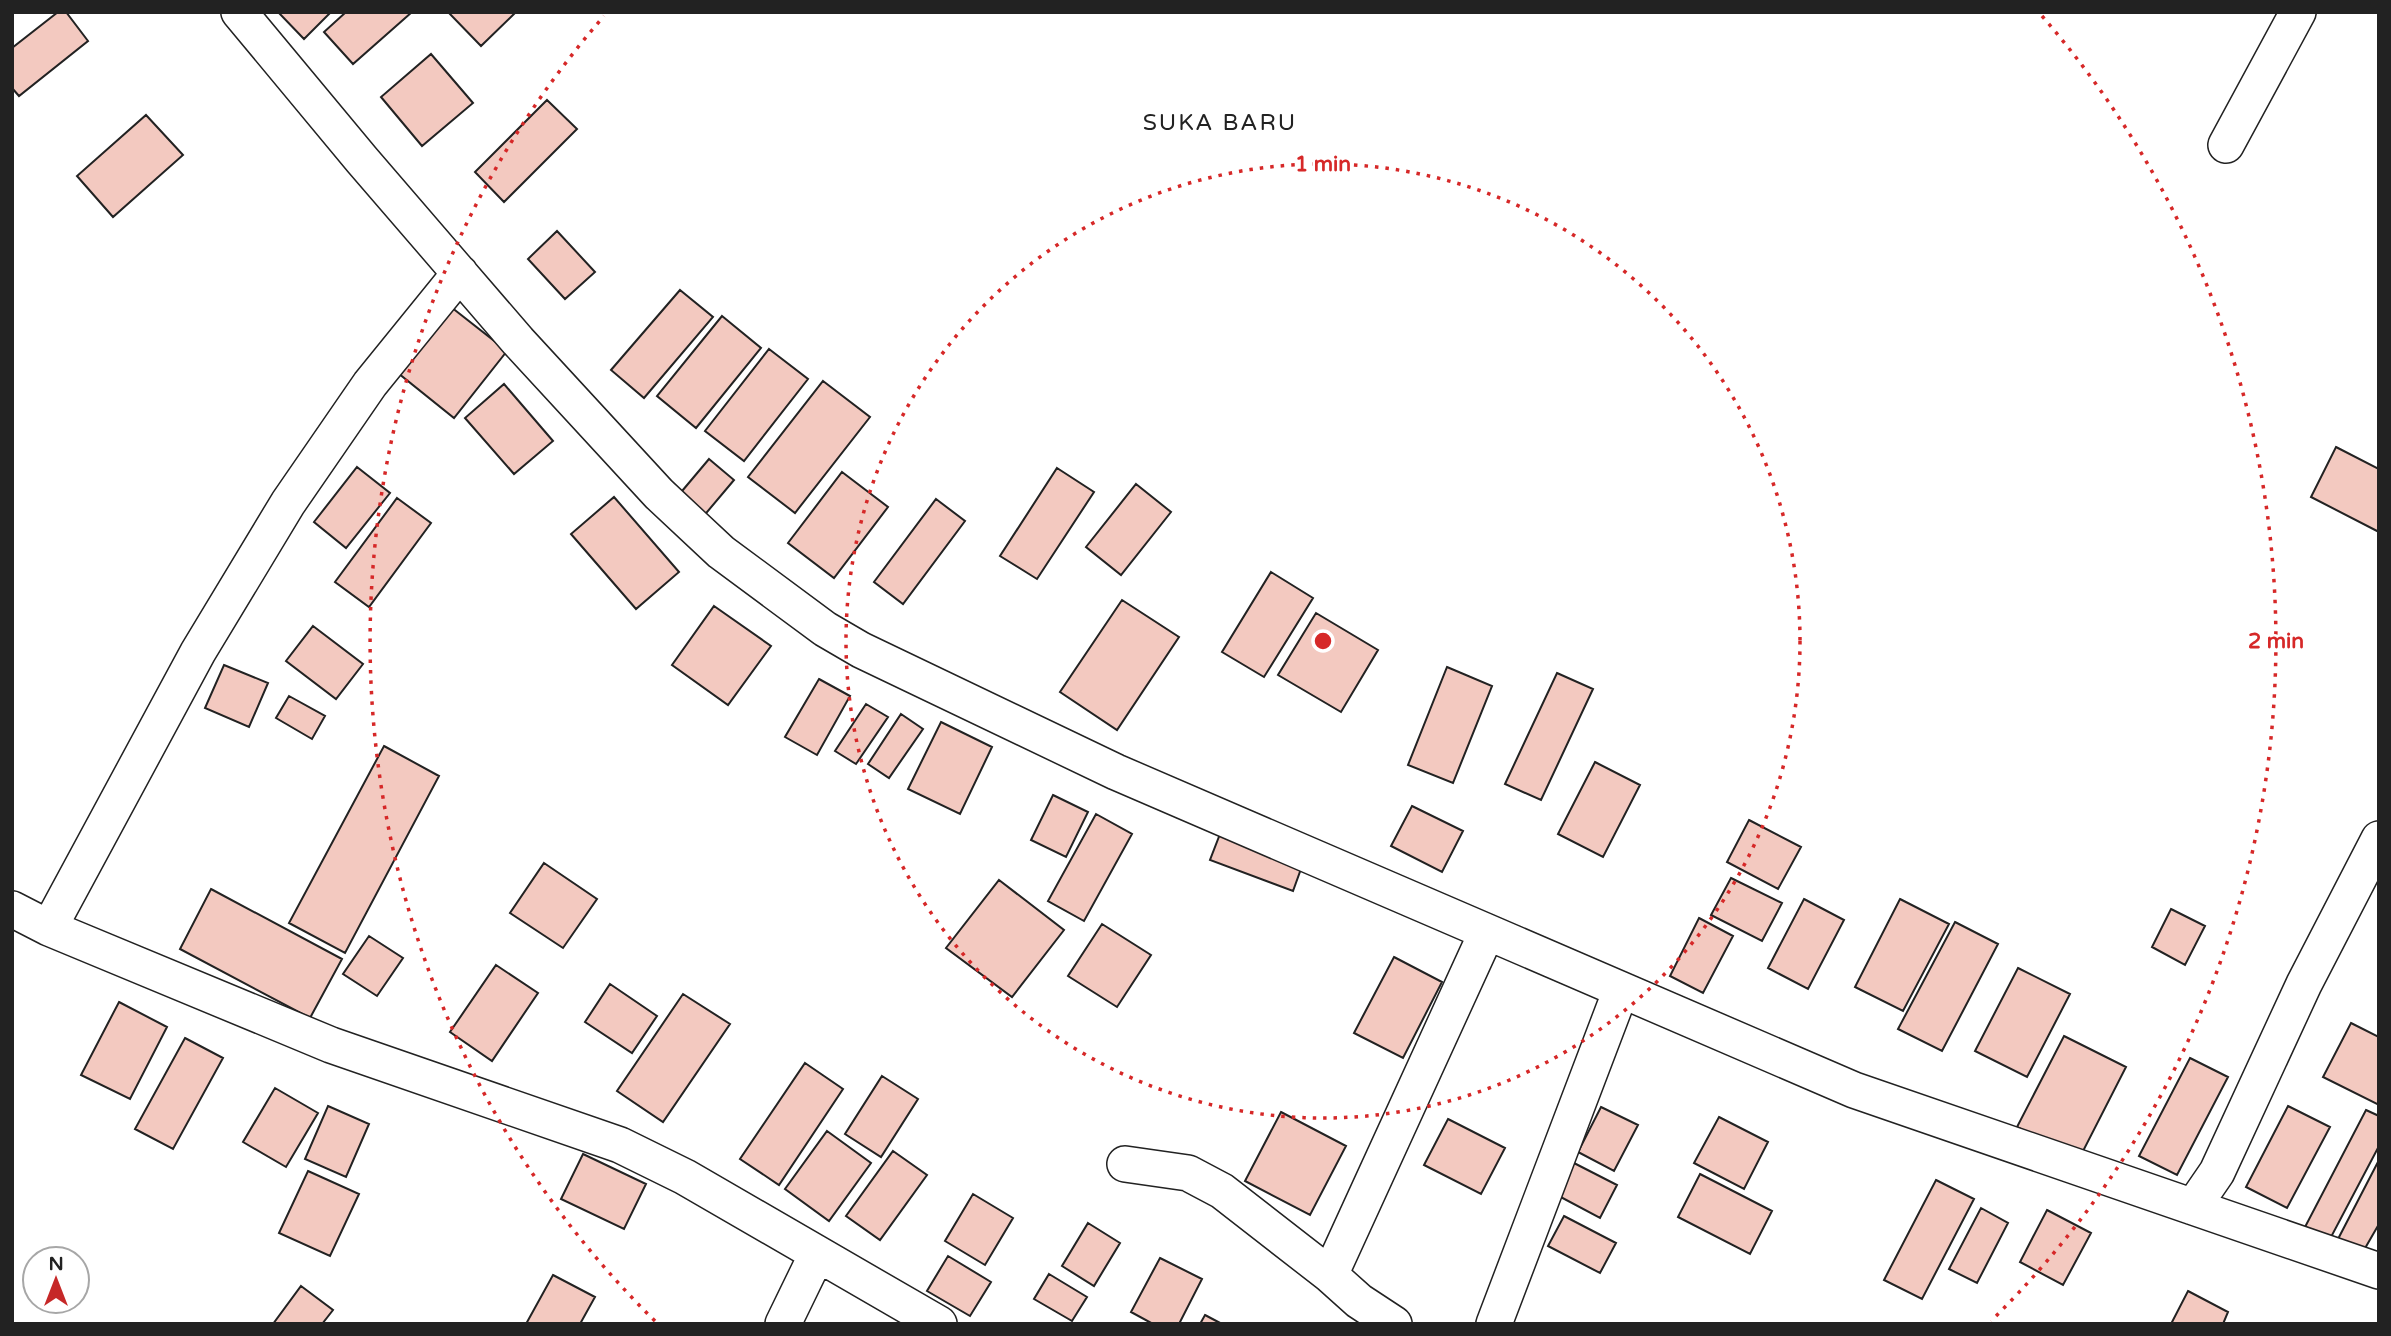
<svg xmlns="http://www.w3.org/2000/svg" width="2391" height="1336" viewBox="0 0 2391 1336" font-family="'Varela Round',sans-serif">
<rect width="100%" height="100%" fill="#fff"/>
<path fill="#f3c9c0" stroke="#222" stroke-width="2" d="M58 12H66L88 41 19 96 12 88V48Z
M278 12H331L304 39Z
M346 12H412L353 64 324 32Z
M448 12H516L481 46Z
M431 54 473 103 422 146 381 97Z
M547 100 577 129 504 202 475 172Z
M146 115 183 155 113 217 77 176Z
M557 231 595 272 565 299 528 259Z
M680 290 713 317 644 398 611 370Z
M451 307 507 351 454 418 398 373Z
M722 316 761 348 696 428 657 396Z
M769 349 808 379 744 461 705 431Z
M823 381 870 417 795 513 748 477Z
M504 384 553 441 514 474 465 418Z
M2336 447 2379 469V532L2311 497Z
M709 459 734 480 702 518 677 497Z
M357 467 390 493 346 548 314 522Z
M1057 468 1094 492 1037 579 1000 556Z
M842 472 888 507 834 578 788 543Z
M1136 484 1171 512 1121 575 1086 547Z
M614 497 679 572 636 609 571 534Z
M397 498 431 523 369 607 335 582Z
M936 499 965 521 903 604 874 582Z
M1271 572 1313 598 1264 677 1222 652Z
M1122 600 1179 637 1117 730 1060 692Z
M714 606 771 646 728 705 672 665Z
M1316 613 1378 650 1341 712 1278 675Z
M313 626 363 664 336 699 286 661Z
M224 665 268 683 249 727 205 708Z
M1447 667 1492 686 1453 783 1408 765Z
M1557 673 1593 689 1541 800 1505 784Z
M819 679 850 696 817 755 785 737Z
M289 696 325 716 312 739 276 718Z
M866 704 888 717 856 764 835 751Z
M901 714 923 729 889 778 868 764Z
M941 722 992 747 960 814 908 789Z
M384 746 439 776 345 953 289 923Z
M1595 762 1640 785 1603 857 1558 834Z
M1053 795 1088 812 1066 857 1031 840Z
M1412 806 1463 831 1442 872 1391 846Z
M1096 814 1132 834 1084 921 1048 901Z
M1749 820 1801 847 1778 889 1727 862Z
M1220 834 1302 866 1293 891 1210 860Z
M544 863 597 899 563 948 510 913Z
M1731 878 1782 903 1762 941 1711 915Z
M999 880 1064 930 1012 997 946 948Z
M211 889 342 959 310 1018 180 949Z
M1804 899 1844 920 1808 989 1768 968Z
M1900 899 1949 924 1903 1011 1855 987Z
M2171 909 2205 926 2185 965 2152 947Z
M1699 918 1733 936 1703 993 1670 976Z
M1955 922 1998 944 1942 1051 1898 1029Z
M1102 924 1151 955 1117 1007 1068 976Z
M369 936 403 958 377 996 343 974Z
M1394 957 1442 982 1403 1058 1354 1033Z
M496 965 538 993 492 1061 450 1032Z
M2018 968 2070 994 2027 1077 1975 1051Z
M610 984 657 1016 632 1053 585 1022Z
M683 994 730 1024 663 1122 617 1091Z
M119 1002 167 1027 130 1099 81 1075Z
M2351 1023 2379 1037V1105L2323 1077Z
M2064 1036 2126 1067 2079 1159 2017 1127Z
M185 1038 223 1058 173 1149 135 1129Z
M2190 1058 2228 1077 2177 1175 2139 1156Z
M805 1063 843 1089 779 1185 740 1159Z
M882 1076 918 1099 881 1157 845 1134Z
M275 1088 318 1113 286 1167 243 1142Z
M328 1106 369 1124 346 1177 305 1159Z
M2288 1106 2330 1127 2287 1208 2246 1187Z
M1601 1107 1638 1125 1614 1171 1578 1152Z
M2366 1110 2379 1116V1146L2330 1239 2305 1227Z
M1281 1112 1346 1146 1310 1215 1245 1181Z
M1719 1117 1768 1142 1744 1189 1694 1163Z
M1448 1119 1505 1148 1481 1194 1424 1165Z
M827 1131 871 1163 829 1221 785 1189Z
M893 1151 927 1175 880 1240 846 1216Z
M583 1154 646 1184 624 1229 561 1199Z
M2379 1160V1224L2364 1250 2337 1241Z
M1572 1162 1617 1185 1600 1218 1555 1194Z
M308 1171 359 1194 330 1256 279 1233Z
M1700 1174 1772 1211 1750 1254 1678 1217Z
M1936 1180 1974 1199 1922 1299 1884 1280Z
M973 1194 1013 1218 985 1265 945 1241Z
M1981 1208 2008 1223 1977 1283 1949 1269Z
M2047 1210 2091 1233 2063 1285 2020 1262Z
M1564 1216 1616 1243 1600 1273 1548 1246Z
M1088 1223 1120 1243 1094 1286 1062 1266Z
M948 1256 991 1282 970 1316 927 1291Z
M1160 1258 1202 1279 1179 1324H1153L1131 1312Z
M1049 1274 1087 1297 1072 1321 1034 1299Z
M553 1275 595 1297 580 1324H526Z
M301 1286 333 1310 322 1324H273Z
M2188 1291 2228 1312 2223 1324H2171Z
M1205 1315 1222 1324H1200Z"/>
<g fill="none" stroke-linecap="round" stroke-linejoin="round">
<g stroke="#222" stroke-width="38">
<path id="street" d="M239 12 362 160 518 341 659 494 721 552 825 629 861 650 1116 772 1854 1090 2379 1271
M2226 145 2298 12
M12 909 49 928 331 1045 620 1145 685 1177 939 1324
M49 928 198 652 288 503 370 384 460 273
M1125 1164 1188 1173 1222 1191 1330 1275 1359 1301 1394 1324
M2193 1207 2217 1172 2304 984 2379 839
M1330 1275 1487 932
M783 1324 817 1254
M1494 1324 1621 990"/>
</g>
<use href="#street" stroke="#fff" stroke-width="35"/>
</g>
<g fill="none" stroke="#d62828" stroke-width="3.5" stroke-dasharray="3.5 7">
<circle cx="1323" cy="641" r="477"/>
<path d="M655 1321A953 953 0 0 1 604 16M2042 16A953 953 0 0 1 1991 1321"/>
</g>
<g text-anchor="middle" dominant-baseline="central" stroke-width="5" stroke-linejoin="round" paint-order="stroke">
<g font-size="23" letter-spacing="2" fill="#222" stroke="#fff">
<text x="1220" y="123">SUKA BARU</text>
</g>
</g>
<circle cx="1323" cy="641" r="10" fill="#d62828" stroke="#fff" stroke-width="3.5"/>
<g font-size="21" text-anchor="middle" font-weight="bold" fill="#d62828" stroke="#fff" stroke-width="5" stroke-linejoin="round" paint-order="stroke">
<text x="1323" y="171">1 min</text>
<text x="2276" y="648">2 min</text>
</g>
<rect width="2391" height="1336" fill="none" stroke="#222222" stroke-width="28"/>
<g transform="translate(56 1280)"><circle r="33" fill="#ffffff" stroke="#a7a7a7" stroke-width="2"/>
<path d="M0-5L12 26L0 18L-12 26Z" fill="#c62828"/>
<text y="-10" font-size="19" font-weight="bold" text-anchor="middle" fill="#222222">N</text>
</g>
</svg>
